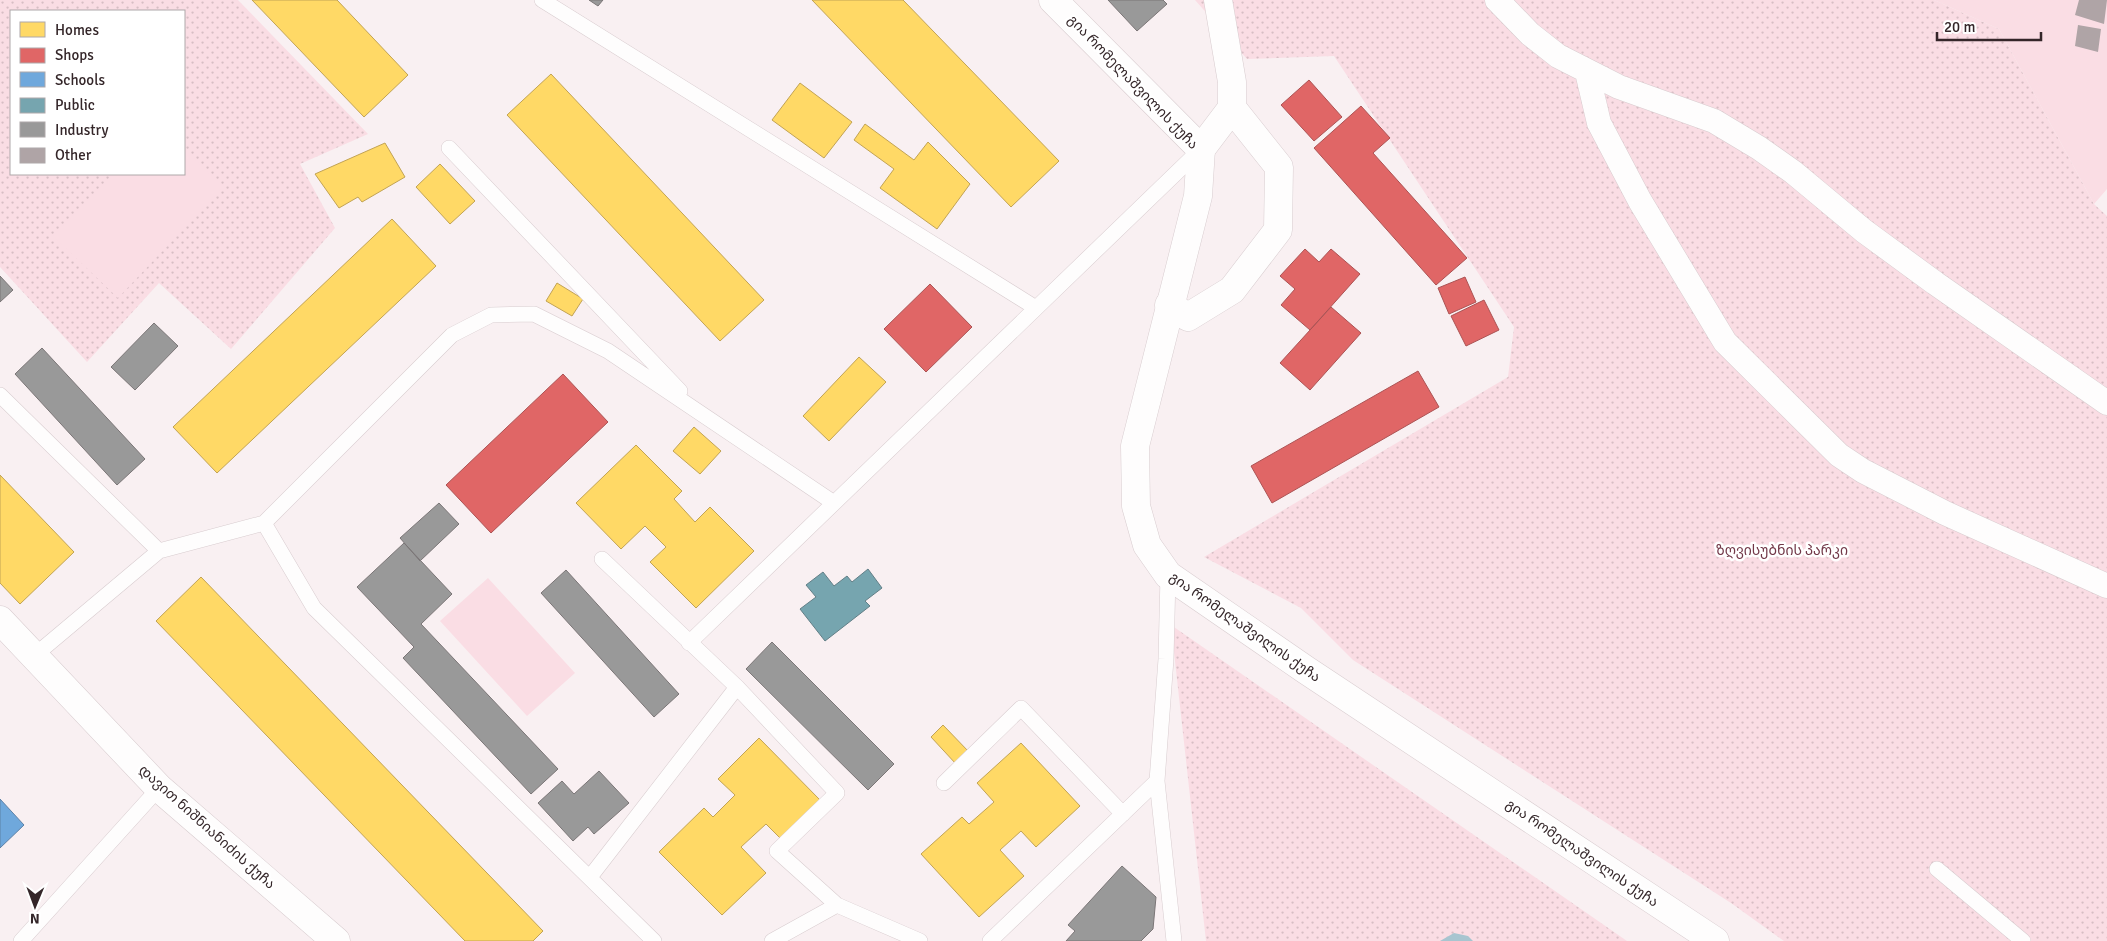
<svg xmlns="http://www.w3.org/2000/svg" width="2107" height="941" viewBox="0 0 2107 941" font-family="Signika,'Noto Sans Georgian',sans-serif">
<defs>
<pattern id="grass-dots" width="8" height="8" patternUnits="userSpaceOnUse" patternTransform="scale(1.25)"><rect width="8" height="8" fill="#fadde4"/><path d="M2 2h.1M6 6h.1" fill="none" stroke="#d7bec4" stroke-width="1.8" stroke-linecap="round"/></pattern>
</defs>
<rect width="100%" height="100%" fill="#f9f0f2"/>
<path fill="url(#grass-dots)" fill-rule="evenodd" d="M0 0H238L368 134 300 164 335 228 231 349 159 283 87 362 0 267ZM11 11H184V174H11Z
M1195 0H1934L1999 29 2094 204 2107 216V941H1784L1731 903 1353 660 1301 608 1204 557 1508 377 1514 327 1334 56 1247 59Z
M1171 625 1627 941H1206Z"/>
<path fill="#fadde4" d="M1934 0H2107V189L2094 204 1999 29Z
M184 149 223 187 118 298 53 236 113 174H184Z
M488 578 575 673 527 716 440 621Z"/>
<path fill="#a8c5d0" d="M1454 933 1468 936 1473 941H1440Z"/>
<path fill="#ffd966" stroke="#c2a354" d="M252 0H337L408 75 364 117Z
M812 0H903L1059 161 1011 207Z
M551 74 764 300 720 341 507 115Z
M800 83 852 122 824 158 772 120Z
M865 124 914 160 928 142 970 184 937 229 880 188 894 169 854 140Z
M385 143 405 177 362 202 358 197 339 208 315 174Z
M440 164 475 201 450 224 416 187Z
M392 219 436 266 217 473 173 427Z
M557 283 583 299 572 316 546 301Z
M859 357 886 382 829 441 803 416Z
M694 427 721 451 700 474 673 451Z
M636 445 682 491 674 499 695 522 710 507 754 551 696 608 650 562 666 547 645 526 621 549 576 503Z
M0 475 74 552 20 604 0 583Z
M201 577 543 931 533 941H465L156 621Z
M943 725 969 752 956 764 931 737Z
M759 738 820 800 781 839 766 824 741 847 766 873 722 915 659 852 704 808 713 817 735 795 718 779Z
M1021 743 1080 806 1036 847 1021 831 1000 850 1024 876 979 917 921 854 962 817 969 824 994 802 977 783Z"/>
<path fill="#e06666" stroke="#ac5354" d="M1309 80 1342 117 1314 141 1281 105Z
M1361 106 1390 138 1373 153 1467 258 1436 285 1314 148Z
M1305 249 1319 262 1331 249 1360 274 1310 330 1281 305 1295 289 1280 276Z
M1465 277 1476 302 1449 314 1438 288Z
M930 284 972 327 926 372 884 329Z
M1484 300 1499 330 1466 346 1451 316Z
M1331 307 1361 333 1310 390 1280 363Z
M1418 371 1439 407 1272 503 1251 466Z
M563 374 608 422 491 533 446 485Z"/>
<path fill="#6fa8dc" stroke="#5d81a6" d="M0 799 24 825 0 848Z"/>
<path fill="#76a5af" stroke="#627f87" d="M868 569 882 588 865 601 870 606 825 641 800 609 816 597 806 585 823 572 834 586 847 576 852 582Z"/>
<path fill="#999" stroke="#7b7677" d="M589 0H603L598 6Z
M1108 0H1163L1167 4 1137 31Z
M0 276 13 290 0 302Z
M154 323 178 346 135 390 111 367Z
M42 348 145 459 117 485 15 374Z
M439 503 459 524 420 561 400 538Z
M404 543 452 594 421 624 558 769 531 794 403 658 414 647 357 587Z
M566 570 679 694 654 717 541 593Z
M772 642 894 764 868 790 746 669Z
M599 771 629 803 594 834 588 827 573 841 538 803 562 781 574 794Z
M1122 866 1156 897 1153 929 1141 941H1066L1075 931 1068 925Z"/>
<path fill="#afa4a6" d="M2079 0H2107L2104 24 2075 15Z
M2078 25 2101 29 2098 52 2075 46Z"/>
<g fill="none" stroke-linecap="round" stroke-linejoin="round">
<g stroke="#d8cccf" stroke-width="16">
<path id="service" d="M542 0 1036 308
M449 148 680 391
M0 395 159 551
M264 523 314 608 654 941
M602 559 737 687
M689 643 1201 149
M34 656 159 551 264 523 452 335 491 315 534 314 608 351 834 503
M1157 781 1166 659 1168 575
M944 783 1021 708 1123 814
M1937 869 2023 941
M590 877 737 687 837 793 777 851 837 905
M21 941 159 788
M772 941 837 905 920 941
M990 941 1157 781 1174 941"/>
</g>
<g stroke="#d8cccf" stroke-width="25">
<path id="pedestrian" d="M1497 0 1530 34 1558 56 1619 87 1714 121 1759 148 1793 172 1864 231 1935 283 2107 403
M1587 72 1599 123 1640 201 1725 342 1839 455 1863 471 1945 513 2107 586"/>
</g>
<g stroke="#d8cccf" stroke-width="29">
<path id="minor" d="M1201 149 1232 108V82L1218 0
M1169 305 1188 317 1232 290 1278 230 1279 167 1232 108
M0 620 159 788 336 941"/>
</g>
<g stroke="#d8cccf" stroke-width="29">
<path id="tertiary" d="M1053 0 1201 149 1198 196 1135 446 1136 506 1147 545 1168 575 1306 670 1715 941"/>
</g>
<use href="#service" stroke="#fefdfd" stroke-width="15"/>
<use href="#pedestrian" stroke="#fefdfd" stroke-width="24"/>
<use href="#minor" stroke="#fefdfd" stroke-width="28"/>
<use href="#tertiary" stroke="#fefdfd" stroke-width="28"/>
</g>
<g text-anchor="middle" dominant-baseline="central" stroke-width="5" stroke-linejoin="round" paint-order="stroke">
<g font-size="14" fill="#342629" stroke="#fff">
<text transform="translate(1133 82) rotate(46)">გია რომელაშვილის ქუჩა</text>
<text transform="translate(1245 627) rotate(35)">გია რომელაშვილის ქუჩა</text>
<text transform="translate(207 827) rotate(42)">დავით ნიშნიანიძის ქუჩა</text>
<text transform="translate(1582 853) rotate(34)">გია რომელაშვილის ქუჩა</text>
</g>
<g font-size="14" fill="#723848" stroke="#fff">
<text x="1782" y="550">ზღვისუბნის პარკი</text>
</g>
</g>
<rect x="10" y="10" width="175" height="165" fill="#ffffff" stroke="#aea8a9"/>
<rect x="20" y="22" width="25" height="15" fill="#ffd966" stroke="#aea8a9"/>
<text x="55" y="35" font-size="15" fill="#342629">Homes</text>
<rect x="20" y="48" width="25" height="15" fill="#e06666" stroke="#aea8a9"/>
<text x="55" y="60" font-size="15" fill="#342629">Shops</text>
<rect x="20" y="72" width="25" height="15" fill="#6fa8dc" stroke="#aea8a9"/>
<text x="55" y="85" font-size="15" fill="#342629">Schools</text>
<rect x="20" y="98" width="25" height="15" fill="#76a5af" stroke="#aea8a9"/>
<text x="55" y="110" font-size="15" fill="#342629">Public</text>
<rect x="20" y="122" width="25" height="15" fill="#999999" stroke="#aea8a9"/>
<text x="55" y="135" font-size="15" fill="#342629">Industry</text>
<rect x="20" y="148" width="25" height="15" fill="#afa4a6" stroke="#aea8a9"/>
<text x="55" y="160" font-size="15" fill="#342629">Other</text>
<g transform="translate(35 906) rotate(181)" stroke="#ffffff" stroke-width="4" paint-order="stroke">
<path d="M0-4L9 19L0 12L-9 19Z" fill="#342629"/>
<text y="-8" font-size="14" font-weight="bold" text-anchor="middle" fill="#342629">N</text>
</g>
<path d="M1937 32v8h104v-8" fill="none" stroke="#342629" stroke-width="2.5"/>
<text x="1944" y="32" font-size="15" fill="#342629" stroke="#ffffff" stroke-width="4" paint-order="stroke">20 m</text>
</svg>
